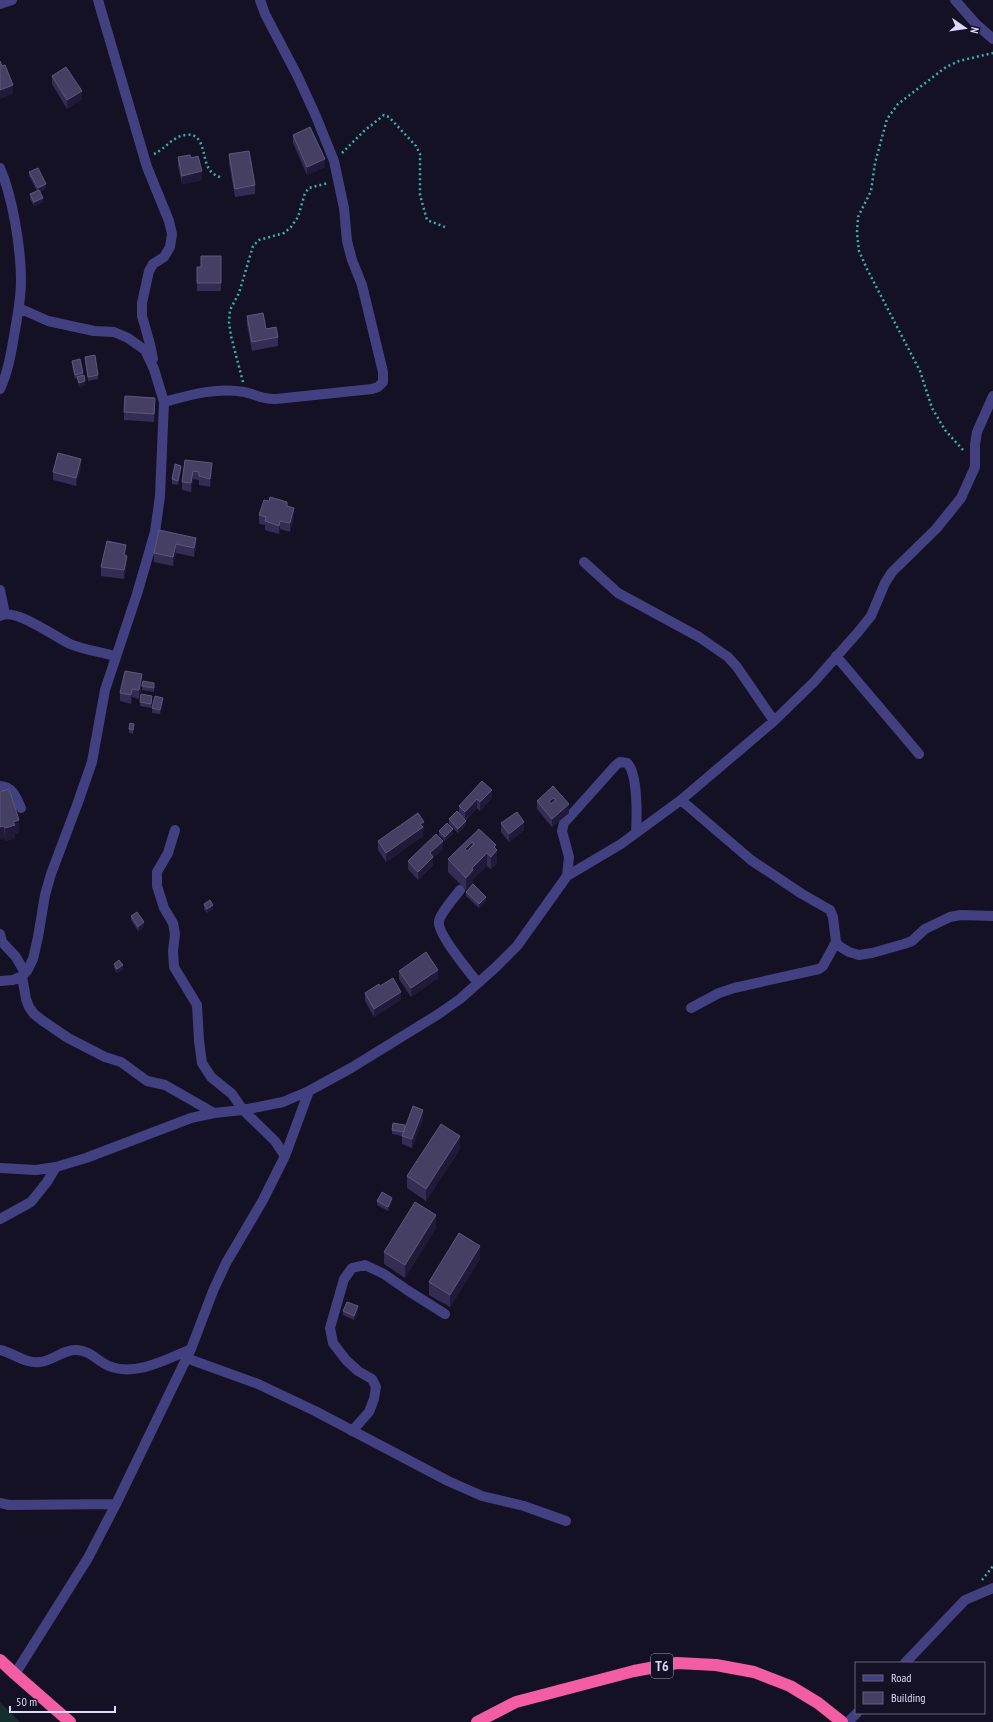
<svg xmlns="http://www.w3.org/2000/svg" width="993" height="1722" viewBox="0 0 993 1722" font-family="'PT Sans Narrow',sans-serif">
<rect width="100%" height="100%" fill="#151125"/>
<path fill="#152f2e" d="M0 1702 20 1722H0Z"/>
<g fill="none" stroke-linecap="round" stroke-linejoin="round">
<path stroke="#39afa9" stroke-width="2.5" stroke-dasharray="2 3" stroke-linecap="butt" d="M342 153 364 131 384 115 389 117 416 146 420 154V195L427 220 445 227
M154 154C165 149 173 136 186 135 205 132 202 158 209 169 212 174 217 176 222 178
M243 382 231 336 229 322 230 310 239 293 253 246 259 240 284 233 291 227 298 217 305 193 309 188 328 183
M963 450 945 430 932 408 920 371 867 269 859 251 857 233 858 217 871 191 875 163 887 119 898 104 946 67 959 61 993 53
M982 1580 993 1566"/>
<path stroke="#434081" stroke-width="10" d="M98 0 147 167 169 221 172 234 170 247 164 257 153 264 149 271 142 303V316L150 344 153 359
M955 0 976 24 993 39
M0 4 12 0
M0 168C13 198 21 249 21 281 21 300 17 318 14 336 11 354 8 372 0 389
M164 402C190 395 217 387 244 392 257 394 261 400 276 399L372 389 378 387 383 382V372L362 285 352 260 347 241 344 208 334 161 315 114 297 75 265 14 260 0
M584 562 618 593 699 637 728 657 737 667 774 721
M0 590 5 614
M0 616C15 607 55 637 70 644 84 650 101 652 115 656
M836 656 919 754
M0 786C13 787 16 797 21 808
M681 800 751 860 802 894 830 910 833 917 836 942 839 946 849 952 859 955 872 953 904 944 912 941 925 929 950 917 961 915 993 916
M175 830 168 853 157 872V886L164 908 173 923 175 934 173 951 174 967 197 1005 199 1041 202 1063 211 1077 232 1094 243 1110 275 1141 285 1156
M567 876 569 857 562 831 564 823 616 765 620 762 627 763C638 773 637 817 636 833
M460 890C454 898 441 912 439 921 436 932 470 973 478 983
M0 934 2 942 16 957 25 973
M22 976 26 999 29 1007 34 1014 43 1021 68 1038 105 1057 121 1062 147 1081 165 1085 214 1113
M0 981 13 980 22 976 27 971 33 959 38 937 45 895 51 874 77 805 92 762 105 690 137 594 155 532 160 496 164 402 154 369 145 350 128 338 114 332 94 331 48 321 19 308
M691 1008 719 993 734 988 819 969 823 966 836 942
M0 1168 36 1170 56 1167 86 1158 191 1118 214 1113 243 1110 283 1102 309 1091 351 1068 437 1015 460 999 496 967 517 946 567 876 621 844 681 800 774 721 814 682 859 631 871 616 885 583 892 572 936 529 961 498 975 467V444L977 432 993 396
M0 1219 31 1202 47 1182 56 1167
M0 1350C14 1353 25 1364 40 1362 53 1361 63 1349 77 1350 91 1351 97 1361 109 1366 135 1377 167 1359 191 1349
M186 1358 258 1384 315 1411 448 1481 482 1496 524 1506 566 1521
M352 1431 369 1412 374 1399 376 1387 372 1379 358 1371 346 1360 333 1343 330 1328 344 1279 352 1268 365 1265 384 1274 407 1290 445 1314
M0 1503 9 1505 116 1504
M905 1663 965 1600 993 1588
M15 1674 88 1558 116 1504 191 1349 213 1291 226 1263 263 1200 285 1156 309 1091
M848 1722 857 1713"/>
<path stroke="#f25da3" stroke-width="12" d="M0 1660 15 1674 70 1722
M477 1722 516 1702 634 1671 677 1663 716 1665 754 1672 790 1686 818 1703 842 1722"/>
</g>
<path fill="#342c52" d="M52 76 82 99 67 109 52 84Z
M293 135 325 167 307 175 293 143Z
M229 154 255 185V194L235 197 229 163Z
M178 157 202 180 182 184 178 166Z
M29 172 46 188 40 192 43 202 34 206 30 199V194L37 191 29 176Z
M221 256V291H197V267H201Z
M247 316 278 337V346L252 351 247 325Z
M85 357 98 375V379L88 381 85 361Z
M72 361 83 373V376L85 385 79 387 77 378 75 379 72 365Z
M155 406 154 422 124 420V412Z
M185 460 212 472 210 487 199 485V480L193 479 191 492 182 490V482Z
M81 467 76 486 53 480V472Z
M181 470 178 485 172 484V479Z
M287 506 294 517 290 532 280 529 279 534 265 530V525L259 524V515Z
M159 530 196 547 194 557 176 553 173 566 154 562V553Z
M126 553 125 555 127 564 124 579 101 576V567Z
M142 683 139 699 132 697 131 704 120 701V693Z
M142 686 154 688V692L142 690Z
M152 700 151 708 140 706V702Z
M163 702 160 714 152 713V708Z
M134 728 133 734 129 733V729Z
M482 781 492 798 480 811 477 808 466 820V825L458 833 449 824V819L459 813V806Z
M553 786 569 813 552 827 537 809V801Z
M0 792 19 833 15 834V838L5 841Z
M501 823 524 830 509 842 501 832Z
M479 829 496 849 497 863 491 869 487 866 473 879V883L466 890 448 872V859Z
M424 830 423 831V836L386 862 378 850V841Z
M439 831 453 834 445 841 439 835Z
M443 849 433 858V865L418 880 408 869V861Z
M466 892 486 901 479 908 466 896Z
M204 904 213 909 207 913 204 909Z
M131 916 144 927 138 931 131 920Z
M114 964 123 969 117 973 114 968Z
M399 971 438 978 411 997 399 979Z
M380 986 401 1000 374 1017 365 1001V993Z
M423 1119 412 1148 402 1144V1136L392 1134V1130L405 1128Z
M460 1149 426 1201 407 1188V1176Z
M377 1201 392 1202 388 1211 377 1205Z
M436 1228 405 1278 384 1264V1252Z
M480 1259 450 1307 429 1295V1282Z
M343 1311H358L354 1320 343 1315Z"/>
<path fill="#201938" d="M13 85V94L0 99V90Z
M82 91V99L67 109V100Z
M325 159V167L307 175V167Z
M202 171V180L182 184V176Z
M46 184V188L38 192V188Z
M43 198V202L34 206V202Z
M85 381V385L79 387V383Z
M155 398V406L154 422V414Z
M81 459V467L76 486V478Z
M212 463V472L210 487V479Z
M181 466V470L178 485V481Z
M193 471V479L191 492V483Z
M294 508V517L290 532V523Z
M280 521V529L279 534V526Z
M196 538V547L194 557V548Z
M176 544V553L173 566V557Z
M126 545V553L124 563V555Z
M127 556V564L124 579V570Z
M142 674V683L139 699V690Z
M132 689V697L131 704V695Z
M163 698V702L160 714V710Z
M492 790V798L480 811V802Z
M554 798V806L549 809V801Z
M477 799V808L465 820V812Z
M569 804V813L552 827V819Z
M19 820V833L15 834V838L5 841V828L13 822Z
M466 821V825L458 833V829Z
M424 822V830L423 831V836L386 862V853Z
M524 822V830L509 842V834Z
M4 826V839L0 840V827Z
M453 829V834L445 841V837Z
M443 841V849L433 858V865L418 880V872L430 853Z
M472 842V854L465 862V849Z
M496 845V852L497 850V863L491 869V857L494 847Z
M487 853V866L473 879V883L466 890V878L472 868Z
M486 897V901L479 908V904Z
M213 905V909L207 913V909Z
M144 922V927L138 931V927Z
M123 965V969L117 973V969Z
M438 970V978L411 997V988Z
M401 992V1000L374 1017V1009Z
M423 1110V1119L412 1148V1139Z
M460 1136V1149L426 1201V1189Z
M392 1198V1202L388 1211V1207Z
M436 1215V1228L405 1278V1265Z
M480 1246V1259L450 1307V1295Z
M358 1306V1311L354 1320V1316Z"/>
<path fill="#463f64" stroke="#5e577c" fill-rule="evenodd" d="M0 61 2 66 5 65 13 85 0 90Z
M66 67 82 91 67 100 52 76Z
M310 127 325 159 307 167 293 135Z
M249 151 255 185 235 189 229 154Z
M190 155 191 158 198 156 202 171 182 176 178 157Z
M38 168 46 184 38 188 29 172Z
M39 190 43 198 34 202 30 194Z
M201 256H221V283H197V267H201Z
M263 313 266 329 276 327 278 337 252 342 247 316Z
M95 355 98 375 88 377 85 357Z
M80 359 83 373 75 375 72 361Z
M84 375 85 381 79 383 77 377Z
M125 396 155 398 154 414 124 412Z
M58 453 81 459 76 478 53 472Z
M185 460 212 463 210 479 199 476V472L193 471 191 483 182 482Z
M175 464 181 466 178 481 172 479Z
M270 497 287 502V506L294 508 290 523 280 521 279 526 265 521 266 517 259 515 264 500 269 501Z
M159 530 196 538 194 548 176 544 173 557 154 553Z
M107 541 126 545 124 555 127 556 124 570 101 567Z
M125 671 142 674 139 690 132 689 131 695 120 693Z
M143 681 154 683V688L142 686Z
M141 694 152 696 151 704 140 702Z
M155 696 163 698 160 710 152 708Z
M130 723 134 724 133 730 129 729Z
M482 781 492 790 480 802 477 799 465 812 459 806Z
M553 786 569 804 552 819 537 801ZM554 798 556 800 551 804 549 801Z
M9 789 19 820 13 822 15 825 5 828 4 826 0 827V792Z
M457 811 466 821 458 829 449 819Z
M517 812 524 822 509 834 501 823Z
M418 813 424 822 420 824 423 827 386 853 378 841Z
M447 823 453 829 445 837 439 831Z
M479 829 496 845 494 847 497 850 491 857 487 853 472 868 473 870 466 878 448 859ZM472 842 474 844 467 851 465 849Z
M436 834 443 841 430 853 433 857 418 872 408 861Z
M473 884 486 897 479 904 466 892Z
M210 900 213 905 207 909 204 904Z
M137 912 144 922 138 927 131 916Z
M426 952 438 970 411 988 399 971Z
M119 960 123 965 117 969 114 964Z
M393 978 401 992 374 1009 365 993 379 984 380 986Z
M413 1106 423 1110 412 1139 402 1136Z
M393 1123 405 1125 404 1132 392 1130Z
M441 1124 460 1136 426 1189 407 1176Z
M382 1192 392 1198 388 1207 377 1201Z
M415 1202 436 1215 405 1265 384 1252Z
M459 1233 480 1246 450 1295 429 1282Z
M347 1302 358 1306 354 1316 343 1311Z"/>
<g text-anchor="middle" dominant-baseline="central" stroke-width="3" stroke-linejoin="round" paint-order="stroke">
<rect fill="#151125" stroke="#a19dbc" stroke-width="1" x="651" y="1654" width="22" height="24" rx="3"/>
<g font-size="14" font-weight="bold" fill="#ddd9fc">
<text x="662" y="1666">T6</text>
</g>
</g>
<rect x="855" y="1662" width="130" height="52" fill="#151125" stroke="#65617b"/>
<rect x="863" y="1675" width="20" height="6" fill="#434081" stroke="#65617b"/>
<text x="891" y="1682" font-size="12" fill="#ddd9fc">Road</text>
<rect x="863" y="1692" width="20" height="12" fill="#463f64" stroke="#65617b"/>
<text x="891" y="1702" font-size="12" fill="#ddd9fc">Building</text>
<g transform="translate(965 28) rotate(103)" stroke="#151125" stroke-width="3" paint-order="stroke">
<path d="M0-3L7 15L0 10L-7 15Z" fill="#ddd9fc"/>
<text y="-6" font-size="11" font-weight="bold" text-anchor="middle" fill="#ddd9fc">N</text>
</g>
<path d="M10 1706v6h105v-6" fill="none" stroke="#ddd9fc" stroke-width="2"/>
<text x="16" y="1706" font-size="12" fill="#ddd9fc" stroke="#151125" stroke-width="3" paint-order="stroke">50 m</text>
</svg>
